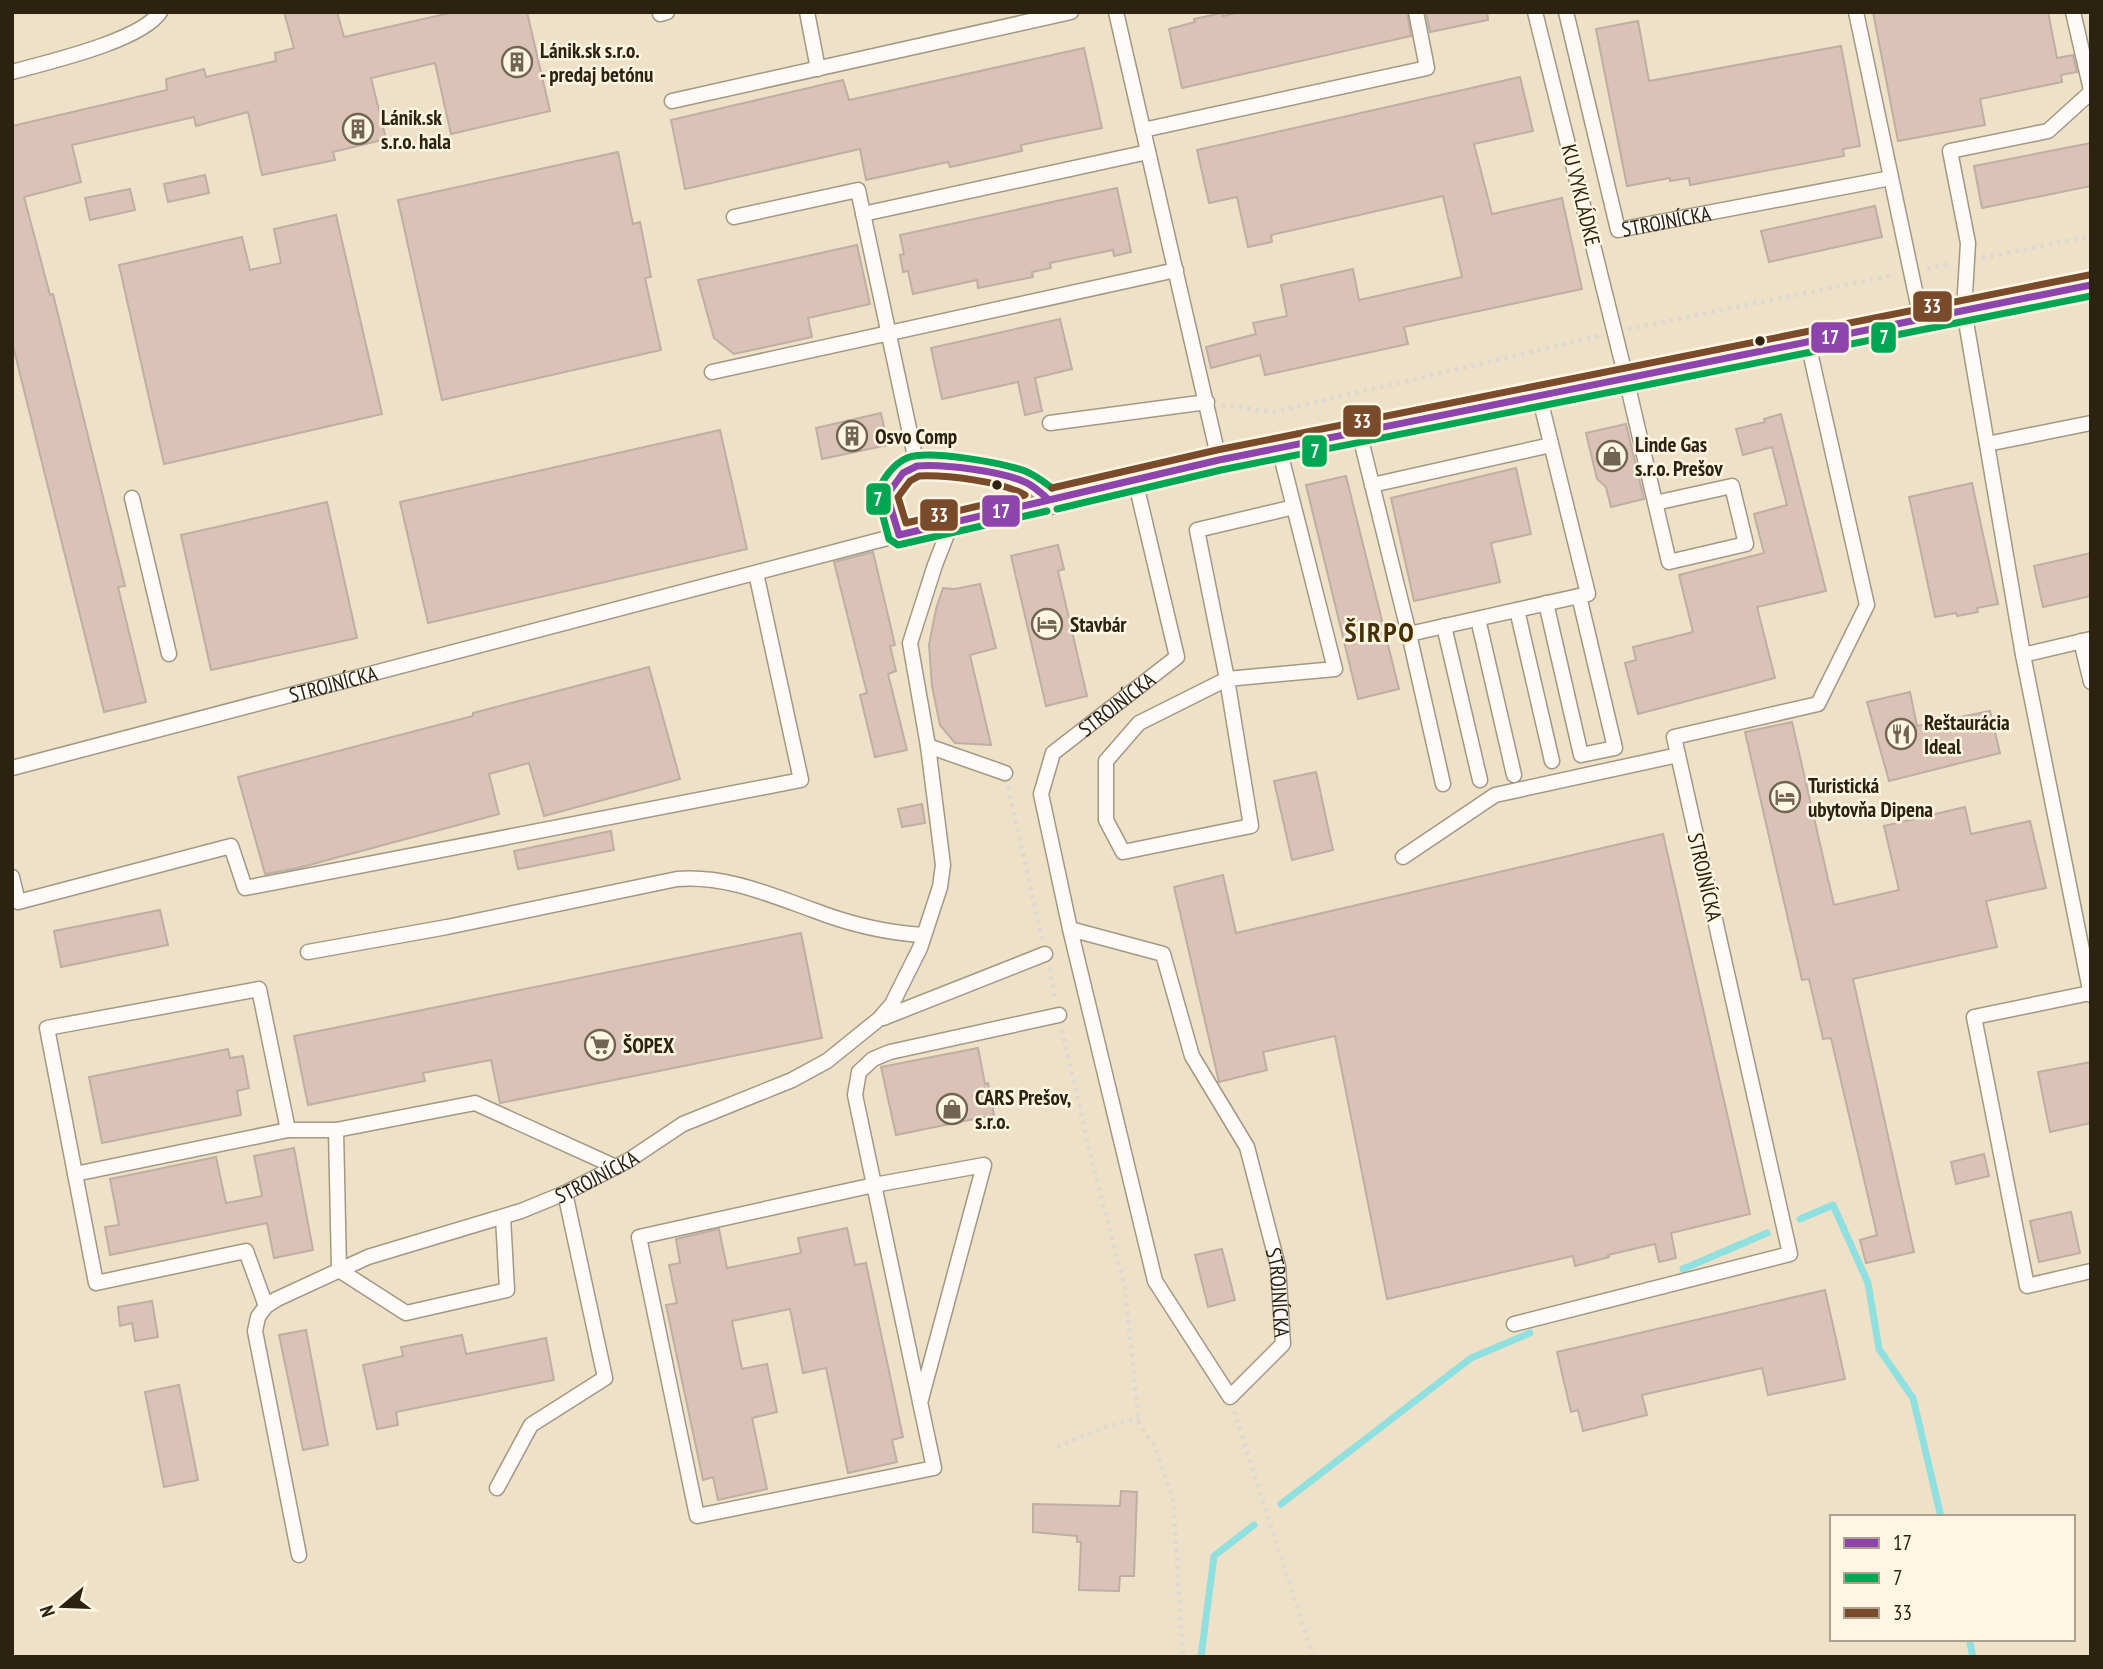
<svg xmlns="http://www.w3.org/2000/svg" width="2103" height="1669" viewBox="0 0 2103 1669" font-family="'PT Sans Narrow',sans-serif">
<rect width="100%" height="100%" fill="#efe1c8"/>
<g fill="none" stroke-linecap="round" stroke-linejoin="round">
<path stroke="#90e0e0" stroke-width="7" d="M1800 1219 1833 1205 1868 1283 1879 1349 1913 1398 1941 1517
M1683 1269 1767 1233
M1281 1504 1471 1358 1530 1333
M1969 1639 1973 1657
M1201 1657 1214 1556 1254 1525"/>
</g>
<path fill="#dac2b6" stroke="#beaea3" stroke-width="2" d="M284 12H337L344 37 454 12H527L550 111 451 134 435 63 371 78 386 139 333 152 335 160 262 175 248 112 196 126 194 117 72 145 81 182 24 197 50 295 53 294 125 586 118 587 146 702 104 712 12 342V126L167 90 166 79 204 69 206 77 276 61 275 53 294 48Z
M1241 12H1407L1411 36 1182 88 1169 29 1195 22 1194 19 1222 13 1223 16Z
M1426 12H1487L1488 20 1430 32Z
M1873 12H2048L2057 58 2073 55 2077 72 2061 75 2062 82 1980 99 1985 125 1898 141Z
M1638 21 1649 81 1841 46 1860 146 1843 149 1844 156 1690 185 1689 178 1670 181V178L1627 186 1596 29Z
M1084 48 1102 128 1021 145 1022 151 950 167 948 162 866 180 860 149 685 189 671 120 843 80 849 100Z
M1520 77 1533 131 1474 144 1492 214 1562 198 1582 289 1404 327 1408 344 1265 375 1260 355 1211 368 1206 347 1256 334 1253 323 1287 316 1281 285 1353 269 1359 300 1462 277 1443 196 1271 235 1272 242 1248 247 1237 197 1209 203 1197 150Z
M2091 143V186L1982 208 1974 166Z
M618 152 633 224 640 222 651 277 645 278 661 350 442 400 398 200Z
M205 175 209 193 168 202 164 184Z
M1117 188 1131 252 1114 256 1113 250 1050 263 1051 268 1032 272 1033 277 978 288 977 280 913 294 908 271 903 272 900 255 904 254 900 235Z
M130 189 135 210 90 220 85 198Z
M1875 206 1882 237 1769 262 1761 231Z
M336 215 382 414 164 464 119 265 242 237 250 270 281 263 274 229Z
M857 245 870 304 808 318 812 337 734 354 714 338 698 280Z
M1060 319 1072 369 1035 378 1042 411 1025 415 1018 382 942 399 931 348Z
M881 413 888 445 822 459 816 428Z
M1781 414 1826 591 1757 607 1775 678 1638 714 1625 663 1636 660 1633 647 1693 632 1679 575 1764 553 1754 514 1787 505 1772 447 1743 455 1736 429 1765 422 1764 419Z
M1626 424 1644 499 1611 507 1606 487 1597 479 1586 433Z
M720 430 747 549 428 623 400 502Z
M1516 468 1531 534 1491 543 1500 582 1414 601 1391 498Z
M1346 476 1399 689 1358 699 1306 485Z
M1972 483 1998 604 1977 608 1978 612 1957 616 1956 613 1935 617 1909 497Z
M327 502 357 638 211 670 181 535Z
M1058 545 1064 569 1058 571 1087 696 1046 706 1011 556Z
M873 552 895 645 890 646 896 671 888 674 907 750 875 757 860 695 867 693 834 562Z
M2091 553V596L2043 607 2034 566Z
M980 584 996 648 970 655 991 745 955 743 940 725 932 686 929 645 936 609 943 588 955 589Z
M649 667 680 779 544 816 529 763 489 774 499 814 298 868 265 874 238 777 473 716V713Z
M1910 692 1917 726 1990 711 2000 753 1889 781 1867 702Z
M1792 722 1834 905 1899 890 1884 826 1965 807 1971 834 2030 821 2046 888 1986 901 1997 947 1853 979 1914 1252 1866 1263 1860 1240 1877 1235 1831 1038 1823 1039 1809 979 1802 980 1745 732Z
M1316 772 1333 850 1292 860 1274 781Z
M922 804 925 823 902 827 898 809Z
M611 831 614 850 518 869 514 851Z
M1663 834 1750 1214 1671 1233 1676 1258 1659 1262 1655 1244 1608 1255 1609 1257 1575 1266 1573 1256 1387 1299 1335 1036 1263 1052 1267 1070 1219 1082 1174 887 1223 875 1236 933Z
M160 910 168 945 61 967 54 931Z
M801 933 822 1038 500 1103 491 1060 423 1073 425 1081 308 1105 294 1036Z
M978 1048 985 1084 988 1083 994 1115 896 1135 881 1067Z
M228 1049 230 1058 243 1056 249 1088 237 1091 241 1115 102 1143 89 1077Z
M2091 1062V1123L2050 1132 2038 1072Z
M294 1148 313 1250 274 1258 267 1223 110 1255 105 1227 119 1225 110 1179 216 1157 226 1203 262 1196 254 1156Z
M1984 1154 1989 1176 1956 1184 1951 1162Z
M2071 1212 2080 1253 2039 1262 2030 1221Z
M847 1228 855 1265 866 1263 903 1437 892 1440 897 1462 848 1473 826 1368 803 1373 790 1309 732 1321 742 1369 767 1364 777 1412 752 1418 767 1489 718 1500 713 1477 703 1480 666 1305 677 1303 669 1265 680 1263 676 1239 719 1229 727 1268 801 1253 798 1238Z
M1222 1249 1235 1300 1208 1307 1195 1255Z
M1825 1290 1845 1379 1768 1395 1762 1368 1642 1395 1647 1415 1583 1431 1578 1410 1571 1412 1557 1352Z
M152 1301 158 1337 135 1341 132 1323 120 1326 118 1307Z
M306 1330 328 1445 303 1450 279 1335Z
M462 1335 466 1354 546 1338 554 1380 396 1412 398 1425 377 1429 363 1365 403 1356 401 1347Z
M179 1385 198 1480 164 1487 145 1392Z
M1121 1491 1137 1492 1134 1576H1120L1119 1591 1079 1590 1081 1542H1077V1536L1033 1532V1504L1120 1506Z"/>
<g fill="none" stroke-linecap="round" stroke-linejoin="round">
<g stroke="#a29884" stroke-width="17">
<g id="lane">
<path d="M807 12 818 69"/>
<path d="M1116 12 1219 460"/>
<path d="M1535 12 1626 378 1669 562 1746 544 1732 486 1655 503"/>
<path id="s1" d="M1566 12 1618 230 1891 178"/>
<path d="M1856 12 1921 319"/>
<path d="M2073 12 2091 90"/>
<path d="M660 14 667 12"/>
<path d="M12 72C48 62 141 41 160 12"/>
<path d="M2091 92 2048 131 1950 151 1968 243 1964 310 2023 655 2091 639"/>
<path d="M672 101 1071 12"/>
<path d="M1143 130 1427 68 1416 12"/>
<path d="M863 214 1148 152"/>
<path d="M734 217 858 190 917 466"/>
<path d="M712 372 1176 270"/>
<path d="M1050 423 1207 402"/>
<path d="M1359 432 1409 634 1588 594 1539 395"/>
<path d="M1987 444 2091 423"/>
<path d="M1279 448 1335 669 1227 679 1139 723 1106 761V820L1123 852 1251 826 1227 679 1197 530 1294 507"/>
<path d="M1372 485 1551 445"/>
<path d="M132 498 169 654"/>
<path d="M951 524 935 565 910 643 928 746 1005 773"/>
<path d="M899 535 887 495C895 483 901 469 917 466 931 463 1004 475 1019 480 1031 484 1040 492 1050 501"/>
<path d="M1546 603 1581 755 1615 748 1579 596"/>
<path d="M1517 610 1552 761"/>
<path d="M1478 619 1514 775"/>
<path d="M1444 626 1480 780"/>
<path d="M1409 634 1443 784"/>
<path d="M2081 641 2091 682"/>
<path d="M2023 655 2091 995"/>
<path id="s2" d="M12 768 899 535 1050 501"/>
<path d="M1403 857 1495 795 1678 755"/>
<path d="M12 877 18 902 231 846 245 888 801 780 756 573"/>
<path id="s3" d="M1070 929 1163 954 1192 1056 1247 1147 1278 1266 1283 1344 1230 1397 1155 1281 1070 929 1041 794 1053 753 1177 657 1135 480"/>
<path d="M308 952 447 927 677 879C725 875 768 894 813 910 849 924 887 933 924 935"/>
<path d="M2090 993 1974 1017 2027 1286 2091 1271"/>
<path d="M883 1018 1045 954"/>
<path d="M75 1174 288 1130"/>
<path d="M503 1217 507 1290 406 1313 339 1270 336 1130 475 1103 616 1167"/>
<path d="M266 1306 246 1251 96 1283 47 1028 259 989 288 1130H336"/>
<path d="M1514 1324 1790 1254 1674 737 1818 704 1867 605 1808 343"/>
<path d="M920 1403 984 1165 874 1185 639 1237 697 1516 934 1468 855 1095 859 1072 873 1059 890 1052 1059 1015"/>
<path d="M497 1488 531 1425 605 1378 565 1193"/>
<path id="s4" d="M299 1555 255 1331 258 1317 266 1306 277 1299 368 1257 521 1211 565 1193 629 1160 683 1124 792 1080 827 1061 879 1019 892 1004 920 948 940 887 943 865 928 746"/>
</g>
</g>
<g stroke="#a29884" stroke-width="29">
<path id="street" d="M1050 501 1219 460 2091 285"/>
</g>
<path stroke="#ddd9d1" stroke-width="4.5" stroke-dasharray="3.5 5" stroke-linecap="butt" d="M1982 258 2091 236
M1927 269 1949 264
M1628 329 1894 275
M1222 405 1274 412 1599 336
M1008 787 1042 939
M1049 968 1056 1001
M1062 1030 1093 1166 1125 1288 1139 1424 1155 1446 1173 1499 1183 1657
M1234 1411 1313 1657
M1057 1447 1103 1428 1139 1418"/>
<use href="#lane" stroke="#fdfaf7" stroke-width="14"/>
<use href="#street" stroke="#fdfaf7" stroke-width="26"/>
<g stroke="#fff5e3" stroke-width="12">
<path id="bus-1" d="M917 466C943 464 1003 471 1027 483 1035 487 1042 494 1049 500L899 535 887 495 903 473Z
M1049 500 1219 460 2091 285"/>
</g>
<g stroke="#fff5e3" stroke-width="12">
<path id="bus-2" d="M1057 509 1221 470 2091 296
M1047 511 898 545 889 539 877 494C882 480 893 464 907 458 928 449 1002 463 1025 471 1035 475 1043 481 1052 488"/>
</g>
<g stroke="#fff5e3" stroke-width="12">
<path id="bus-3" d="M919 476C947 475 1001 481 1025 495L906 523 898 497 910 481Z
M1052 488 1217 450 2089 275"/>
</g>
<use href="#bus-1" stroke="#8e44ad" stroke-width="7"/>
<use href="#bus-2" stroke="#00a651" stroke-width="7"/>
<use href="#bus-3" stroke="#7a4b2a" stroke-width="7"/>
</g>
<defs>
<g id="building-ring" transform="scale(1.575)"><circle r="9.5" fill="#fff5e3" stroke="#706550" stroke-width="1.5"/><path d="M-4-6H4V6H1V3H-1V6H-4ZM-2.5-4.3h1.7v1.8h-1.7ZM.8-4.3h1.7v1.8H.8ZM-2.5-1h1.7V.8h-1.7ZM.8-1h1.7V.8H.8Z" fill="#706550"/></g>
<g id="shop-ring" transform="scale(1.575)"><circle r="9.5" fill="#fff5e3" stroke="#706550" stroke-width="1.5"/><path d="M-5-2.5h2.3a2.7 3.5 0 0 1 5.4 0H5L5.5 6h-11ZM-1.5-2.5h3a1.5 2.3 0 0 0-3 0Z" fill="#706550"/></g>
<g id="hotel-ring" transform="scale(1.575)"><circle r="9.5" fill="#fff5e3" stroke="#706550" stroke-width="1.5"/><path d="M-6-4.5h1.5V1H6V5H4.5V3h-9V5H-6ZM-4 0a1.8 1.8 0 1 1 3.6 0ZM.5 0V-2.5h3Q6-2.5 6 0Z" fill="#706550"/></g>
<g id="restaurant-ring" transform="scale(1.575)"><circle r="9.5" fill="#fff5e3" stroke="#706550" stroke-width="1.5"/><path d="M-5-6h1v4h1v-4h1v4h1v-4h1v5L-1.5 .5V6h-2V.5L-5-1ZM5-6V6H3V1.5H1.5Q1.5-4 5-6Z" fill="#706550"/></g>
<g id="supermarket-ring" transform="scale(1.575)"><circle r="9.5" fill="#fff5e3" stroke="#706550" stroke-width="1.5"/><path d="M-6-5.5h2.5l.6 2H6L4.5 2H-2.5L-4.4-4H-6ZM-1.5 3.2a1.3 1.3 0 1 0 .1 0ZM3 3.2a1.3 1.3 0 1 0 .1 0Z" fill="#706550"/></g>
</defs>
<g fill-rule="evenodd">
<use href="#building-ring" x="517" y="62"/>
<use href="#building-ring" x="358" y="129"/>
<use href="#building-ring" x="852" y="436"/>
<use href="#shop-ring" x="1612" y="456"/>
<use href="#hotel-ring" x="1047" y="624"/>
<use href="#restaurant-ring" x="1901" y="734"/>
<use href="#hotel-ring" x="1785" y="797"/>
<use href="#supermarket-ring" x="600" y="1045"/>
<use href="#shop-ring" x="952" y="1109"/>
</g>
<g fill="#2b2210" stroke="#fff5e3" stroke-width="2.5">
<circle cx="1760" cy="341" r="6"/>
<circle cx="997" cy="485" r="6"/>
</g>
<g text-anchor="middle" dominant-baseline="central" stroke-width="5" stroke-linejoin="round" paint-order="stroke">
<g font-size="21" font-weight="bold" fill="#2b2210" stroke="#fff5e3" text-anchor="start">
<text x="540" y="50">Lánik.sk s.r.o.<tspan x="540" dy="24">- predaj betónu</tspan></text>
<text x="381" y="117">Lánik.sk<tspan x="381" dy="24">s.r.o. hala</tspan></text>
<text x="875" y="436">Osvo Comp</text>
<text x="1635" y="444">Linde Gas<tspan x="1635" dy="24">s.r.o. Prešov</tspan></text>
<text x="1070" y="624">Stavbár</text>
<text x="1924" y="722">Reštaurácia<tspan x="1924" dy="24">Ideal</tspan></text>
<text x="1808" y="785">Turistická<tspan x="1808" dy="24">ubytovňa Dipena</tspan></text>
<text x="623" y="1045">ŠOPEX</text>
<text x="975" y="1097">CARS Prešov,<tspan x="975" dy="24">s.r.o.</tspan></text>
</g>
<g font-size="21" fill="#2b2210" stroke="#fff5e3">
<text transform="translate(1581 195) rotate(76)">KU VYKLÁDKE</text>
<text stroke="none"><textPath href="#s1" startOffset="273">STROJNÍCKA</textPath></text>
<text stroke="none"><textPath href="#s2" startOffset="332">STROJNÍCKA</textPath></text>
<text stroke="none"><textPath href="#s3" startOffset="1346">STROJNÍCKA</textPath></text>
<text transform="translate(1705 877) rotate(77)">STROJNÍCKA</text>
<text stroke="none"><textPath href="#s4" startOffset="612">STROJNÍCKA</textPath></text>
<text stroke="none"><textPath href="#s3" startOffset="458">STROJNÍCKA</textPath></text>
</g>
<g font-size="28" font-weight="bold" letter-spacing="2" fill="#443003" stroke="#fff5e3">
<text x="1380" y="631">ŠIRPO</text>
</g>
</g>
<g stroke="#fff5e3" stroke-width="2.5">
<rect x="1912" y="290" width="41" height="33" rx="7" fill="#7a4b2a"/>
<rect x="1810" y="321" width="40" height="33" rx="7" fill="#8e44ad"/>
<rect x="1870" y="321" width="27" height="33" rx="7" fill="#00a651"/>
<rect x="1342" y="404" width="40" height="34" rx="7" fill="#7a4b2a"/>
<rect x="1301" y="434" width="27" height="34" rx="7" fill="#00a651"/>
<rect x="865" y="482" width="27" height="34" rx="7" fill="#00a651"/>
<rect x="981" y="494" width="40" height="34" rx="7" fill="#8e44ad"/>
<rect x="919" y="498" width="40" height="34" rx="7" fill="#7a4b2a"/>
</g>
<g font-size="19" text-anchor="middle" font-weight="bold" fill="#fff">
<text x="1932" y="313">33</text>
<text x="1830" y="344">17</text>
<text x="1884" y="344">7</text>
<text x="1362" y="428">33</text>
<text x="1315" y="458">7</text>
<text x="878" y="506">7</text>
<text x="1001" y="518">17</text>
<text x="939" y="522">33</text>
</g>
<rect width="2103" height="1669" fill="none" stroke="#2b2210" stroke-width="28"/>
<rect x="1830" y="1515" width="245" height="126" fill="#fff5e3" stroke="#aaa18f" stroke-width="2"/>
<rect x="1844" y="1538" width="35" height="10" fill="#8e44ad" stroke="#aaa18f" stroke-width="2"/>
<text x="1893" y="1550" font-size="21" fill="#2b2210">17</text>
<rect x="1844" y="1573" width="35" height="10" fill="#00a651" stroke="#aaa18f" stroke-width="2"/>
<text x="1893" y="1585" font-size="21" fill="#2b2210">7</text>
<rect x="1844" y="1608" width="35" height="10" fill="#7a4b2a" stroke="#aaa18f" stroke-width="2"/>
<text x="1893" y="1620" font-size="21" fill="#2b2210">33</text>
<g transform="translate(63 1606) rotate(251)" stroke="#fff5e3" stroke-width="5" paint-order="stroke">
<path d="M0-5L12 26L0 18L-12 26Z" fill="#2b2210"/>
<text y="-10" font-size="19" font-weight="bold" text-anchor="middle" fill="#2b2210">N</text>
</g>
</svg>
